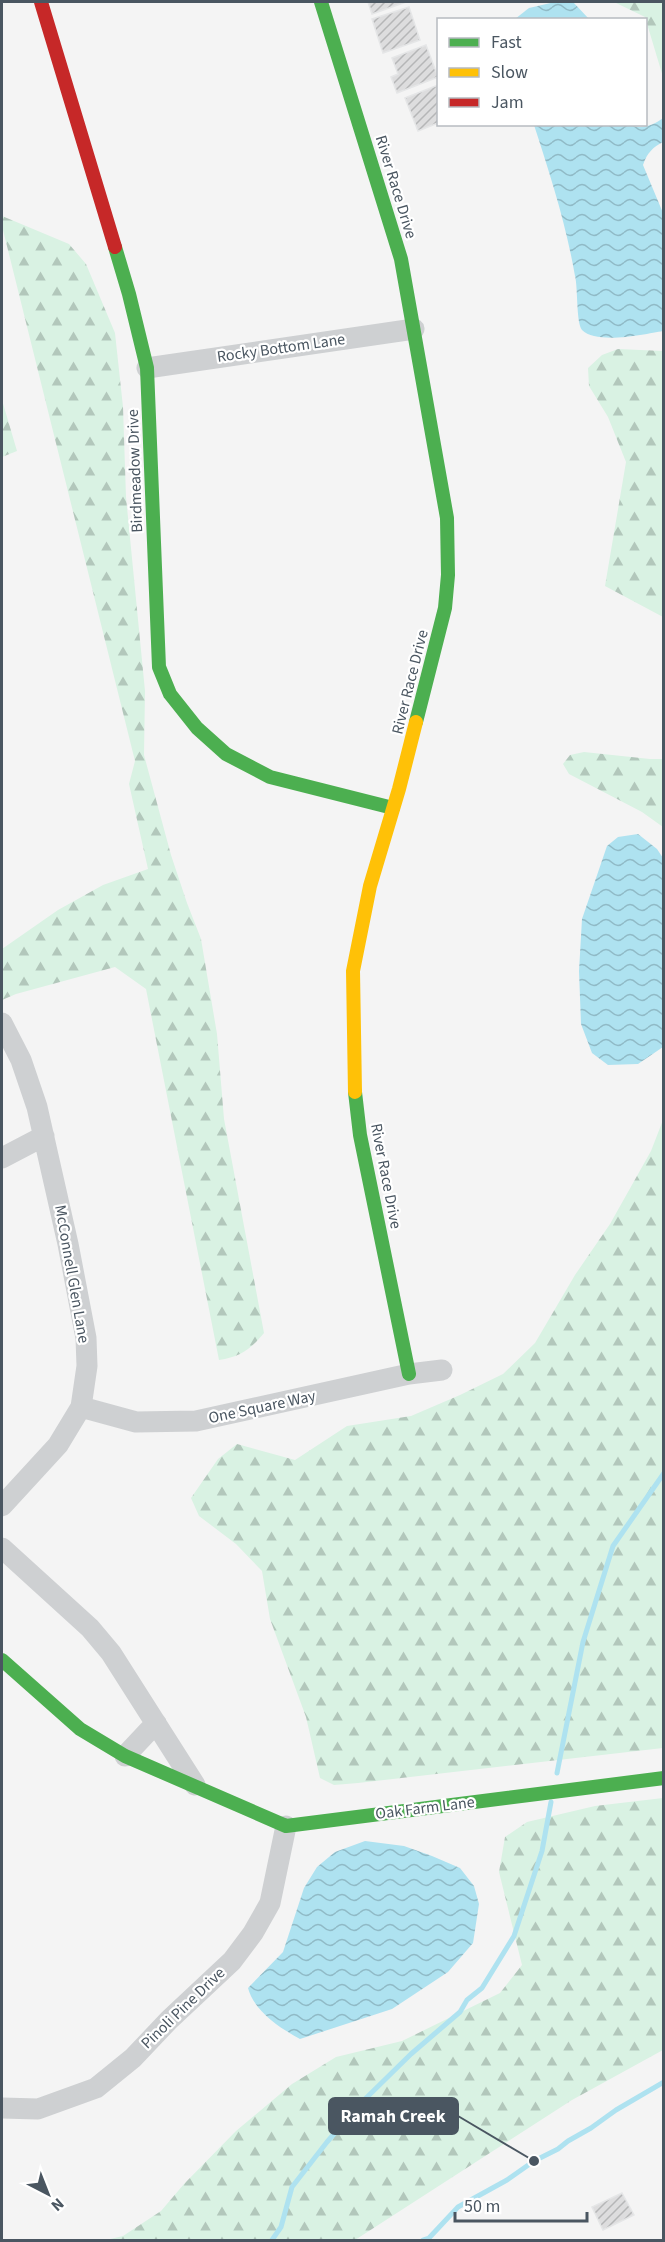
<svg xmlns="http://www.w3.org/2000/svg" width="665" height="2242" viewBox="0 0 665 2242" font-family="'Source Sans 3',sans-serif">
<defs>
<pattern id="forest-firs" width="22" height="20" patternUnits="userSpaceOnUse" patternTransform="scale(1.5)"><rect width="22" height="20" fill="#d9f2e3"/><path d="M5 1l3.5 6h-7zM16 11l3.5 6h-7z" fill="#b2c7bb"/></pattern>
<pattern id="water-waves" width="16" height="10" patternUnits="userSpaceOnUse" patternTransform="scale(1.5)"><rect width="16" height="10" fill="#aee2f0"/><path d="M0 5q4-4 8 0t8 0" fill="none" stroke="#90bac6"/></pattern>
<pattern id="building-hatch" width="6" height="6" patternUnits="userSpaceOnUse" patternTransform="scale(1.5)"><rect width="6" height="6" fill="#ddddde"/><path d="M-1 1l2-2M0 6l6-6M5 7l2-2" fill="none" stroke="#b5b6b7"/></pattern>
</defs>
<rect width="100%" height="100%" fill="#f4f4f4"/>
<path fill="url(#forest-firs)" d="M614 2H663V77L645 17Z
M2 216 69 244 86 264 115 333 123 407 126 497 145 691 144 755 171 855 187 903 201 939 217 1034 224 1119 264 1333C251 1349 240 1357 219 1360L146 989 115 967 16 994 2 1000V949L58 910 103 885 148 869 129 784 135 761 2 226Z
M618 349 663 351V617L605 586 626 462 608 417 589 386 588 368 602 355Z
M2 400 17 451 2 457Z
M584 752 650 759H663V827L642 812 569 774 563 764 570 755Z
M663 1120V1748L358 1783 334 1785 320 1778 306 1717 270 1619 262 1571 236 1544 199 1516 191 1498 218 1459 237 1444 295 1460 347 1426 411 1416 460 1395 503 1374 535 1343 575 1275 610 1224 651 1151Z
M663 1798V2050L572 2100 355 2240H106L123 2236 161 2211 184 2184 236 2131 292 2084 336 2057 402 2041 500 1993 522 1965 499 1872 505 1837 527 1822 595 1806Z"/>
<path fill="url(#water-waves)" d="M555 2H573L589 19H515L529 8Z
M663 118V142C653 147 647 153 643 165L663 213V331C646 334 597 345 582 330 576 323 578 287 575 276 566 224 550 174 534 125L627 124C641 130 652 126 663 118Z
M638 834 657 849 663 858V1047L638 1064 608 1065 592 1053 581 1024 579 971 582 919 607 846 618 837Z
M365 1841 404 1846 432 1856 460 1868 474 1886 479 1904 473 1943 448 1972 392 2009 300 2039C280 2028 254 2011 248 1988L283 1952 304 1888 317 1867 335 1852Z"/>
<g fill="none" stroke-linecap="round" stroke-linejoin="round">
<path stroke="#aee2f0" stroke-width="5" d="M557 1773 583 1642 613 1546 664 1473
M272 2240 281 2227 292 2187 327 2142 360 2104 411 2054 460 2012 467 2000 482 1988 514 1936 542 1851 551 1802
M423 2240 429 2238 458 2207 507 2180 534 2161 558 2149 568 2141 591 2128 616 2110 664 2082"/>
</g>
<path fill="url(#building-hatch)" stroke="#e5e6e7" stroke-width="1.5" d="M368 2H406L372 14Z
M409 7 420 40 383 53 372 19Z
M426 45 438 77 397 93 391 77 398 74 392 58Z
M438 85V123L418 131 405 98Z
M622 2193 634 2215 603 2230 592 2207Z"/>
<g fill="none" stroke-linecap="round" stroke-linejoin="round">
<path stroke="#ced0d2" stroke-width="21" d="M147 368 414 329
M2 1023 21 1060 37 1107 68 1244 86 1338 87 1366 81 1407 58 1445 2 1506
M2 1158 44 1136
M81 1407 136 1422 196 1421 409 1374 442 1370
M2 1548 90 1628 111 1653 195 1785
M125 1756 156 1723
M2 2108 38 2109 96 2088 133 2058 169 2020 232 1961 253 1933 270 1903 286 1826"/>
<path stroke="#4caf50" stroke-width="14" d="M321 2 401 259 447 518 448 575 445 608 416 722
M115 247 129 294 147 368 159 667 170 694 197 728 226 754 270 777 393 808
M355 1092 360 1135 409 1374
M2 1660 80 1729 125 1756 286 1826 664 1778"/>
<path stroke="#ffc107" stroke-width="14" d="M355 1092 353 971 370 886 399 789 416 722"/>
<path stroke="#c62828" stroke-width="14" d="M41 2 115 247"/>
</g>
<g text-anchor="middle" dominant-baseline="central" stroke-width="4.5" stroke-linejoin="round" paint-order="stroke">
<g font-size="16" fill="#4a5661" stroke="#fff">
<text transform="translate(396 187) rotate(73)">River Race Drive</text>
<text transform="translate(281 348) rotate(-8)">Rocky Bottom Lane</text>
<text transform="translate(135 471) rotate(-92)">Birdmeadow Drive</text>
<text transform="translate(410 682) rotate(-76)">River Race Drive</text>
<text transform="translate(386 1176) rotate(79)">River Race Drive</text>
<text transform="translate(72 1274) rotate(80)">McConnell Glen Lane</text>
<text transform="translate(262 1407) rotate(-12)">One Square Way</text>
<text transform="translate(425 1808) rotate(-7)">Oak Farm Lane</text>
<text transform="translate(183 2008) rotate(-44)">Pinoli Pine Drive</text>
</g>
</g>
<path fill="none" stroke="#4a5661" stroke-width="2" d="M534 2161L458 2116"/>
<circle fill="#4a5661" stroke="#fff" stroke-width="2" cx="534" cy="2161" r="6"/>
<rect fill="#4a5661" stroke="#4a5661" stroke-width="2" x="329" y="2098" width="129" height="36" rx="6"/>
<g font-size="18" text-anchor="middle" font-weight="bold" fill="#fff">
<text x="393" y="2122">Ramah Creek</text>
</g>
<rect width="665" height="2242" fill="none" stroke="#4a5661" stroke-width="6"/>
<rect x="437" y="18" width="210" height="108" fill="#ffffff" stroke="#b7bbc0" stroke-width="1.5"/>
<rect x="449" y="38" width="30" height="9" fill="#4caf50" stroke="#b7bbc0" stroke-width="1.5"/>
<text x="491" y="48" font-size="18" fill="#4a5661">Fast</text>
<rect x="449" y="68" width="30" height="9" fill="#ffc107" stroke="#b7bbc0" stroke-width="1.5"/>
<text x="491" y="78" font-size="18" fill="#4a5661">Slow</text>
<rect x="449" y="98" width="30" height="9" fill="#c62828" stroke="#b7bbc0" stroke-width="1.5"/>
<text x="491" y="108" font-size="18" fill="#4a5661">Jam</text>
<g transform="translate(48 2194) rotate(138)" stroke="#ffffff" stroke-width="4.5" paint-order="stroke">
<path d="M0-4.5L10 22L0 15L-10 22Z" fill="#4a5661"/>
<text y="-9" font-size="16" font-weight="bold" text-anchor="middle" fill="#4a5661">N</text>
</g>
<path d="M455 2212v9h132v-9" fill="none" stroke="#4a5661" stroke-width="3"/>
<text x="464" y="2212" font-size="18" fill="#4a5661" stroke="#ffffff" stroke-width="4.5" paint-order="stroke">50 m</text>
</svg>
